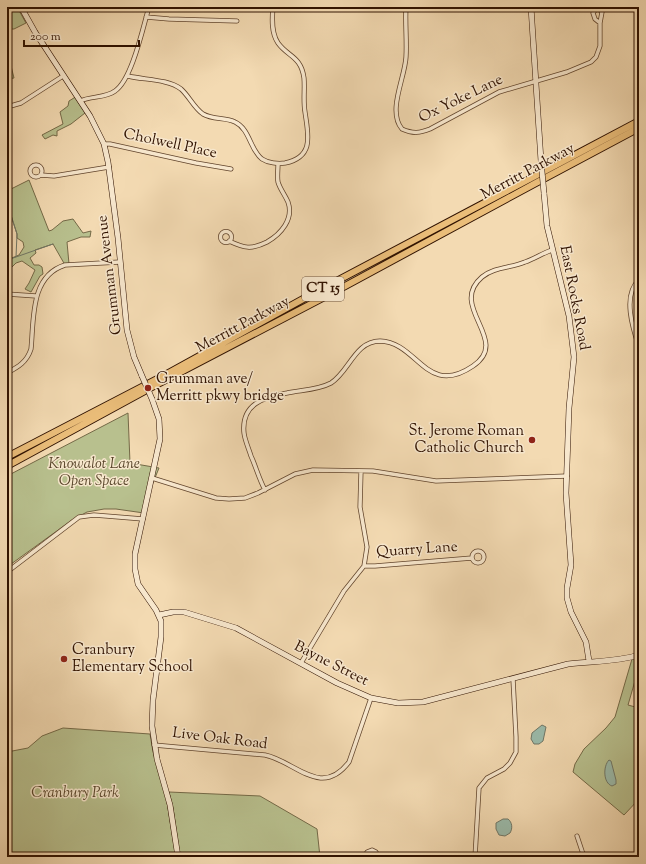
<svg xmlns="http://www.w3.org/2000/svg" width="646" height="864" viewBox="0 0 646 864" font-family="'Sorts Mill Goudy',serif">
<rect width="100%" height="100%" fill="#f3dab2"/>
<filter id="stains"><feTurbulence type="fractalNoise" baseFrequency=".005" numOctaves="4"/><feColorMatrix values="0 0 0 0 .2 0 0 0 0 .09 0 0 0 0 .02 0 0 0 .5 -.17"/></filter>
<radialGradient id="worn" r=".72"><stop offset=".6" stop-color="#630" stop-opacity="0"/><stop offset="1" stop-color="#630" stop-opacity=".3"/></radialGradient>
<path fill="#b8c08e" stroke="#746947" d="M7 7H17L26 23 14 29H7Z
M9 58 14 78 7 79V59Z
M77 96 84 107 85 113 71 124 57 131V136L53 135 45 139 42 135 63 124 60 112 68 106 69 101Z
M29 180 49 231 52 230 63 221 73 219 83 233 91 231 90 237H81L67 242 69 264 65 265 53 244 35 250 36 253 30 258 34 265H39L42 267 43 274 40 276 31 292 25 289 29 283 35 270 22 261 16 263 11 268 7 267V260L19 255 24 247 23 242 17 238V234L7 203V191Z
M128 413 130 463 159 468 150 490 144 513 116 509H104L87 512 72 520 7 567V476Z
M639 658V667L628 705 639 708V799L624 815 573 772 575 764 584 749 606 728 615 717 632 659Z
M63 728 150 734 153 752 166 796 176 857H7V752L28 748 42 736Z
M169 792 260 796 317 829 320 857H180L173 808Z"/>
<path fill="#9bbbab" stroke="#707767" d="M542 725 546 727 543 741 539 744H534L531 739 532 733Z
M609 760 611 761 616 780V784L612 786C603 783 603 766 609 760Z
M503 819H508C512 822 513 828 510 833L505 836 499 835 496 829V823Z"/>
<g fill="none" stroke-linecap="round" stroke-linejoin="round">
<path stroke="#707767" stroke-width="1" d="M639 171V184
M7 203 17 234 16 257 7 260
M639 205V215
M639 230 637 244 639 251
M16 257 53 244"/>
<g stroke="#61442c" stroke-width="5">
<path id="street" d="M406 7C405 23 407 41 406 57 405 78 387 111 402 129 413 134 420 133 430 129L499 92 567 72 591 62 596 57 600 46V23L595 19 593 13 596 9 600 10 602 12 600 23
M146 17 169 19 237 21
M128 76C144 80 168 79 181 89 189 96 194 108 203 114 213 120 225 117 235 122 250 129 250 150 262 159 268 163 278 164 285 163 315 157 308 134 305 112 303 101 305 89 304 78 301 56 288 57 278 43 271 33 272 18 273 7
M80 101C91 96 106 98 115 91 132 80 143 27 149 7
M7 107 21 103 63 76
M104 144H110L196 163 231 169
M30 171a6 6 0 1 1 12 0a6 6 0 1 1-12 0Z
M41 175 54 176 109 167
M220.5 237a5.5 5.5 0 1 1 11 0a5.5 5.5 0 1 1-11 0Z
M229 241C244 248 251 250 267 242 281 234 294 219 288 202 285 195 280 189 278 182 277 177 278 170 278 164
M639 280C622 295 633 329 639 347
M639 280 637 277 639 274
M7 294 36 296
M7 373C18 367 27 362 31 349 34 319 30 276 65 265L120 262
M152 478 216 498 229 499 245 498 258 493 295 474 313 470 373 471 436 481 567 476
M265 490C259 479 256 467 251 456 249 449 245 441 244 433 241 404 264 397 287 393 301 390 318 390 331 383 349 372 355 341 380 341 418 342 426 398 473 366 512 340 447 307 482 277 494 267 511 268 525 262 534 259 543 253 552 250
M472 557a6 6 0 1 1 12 0a6 6 0 1 1-12 0Z
M364 566H375L472 558
M7 572 79 517 94 515 143 519
M301 663 344 591 364 566 367 547 360 507 361 471
M154 745 265 755C295 761 321 799 349 762L371 698
M577 836 582 851 585 857
M366 857 367 852 372 850 376 852 377 857
M475 857 479 788 487 778 504 769 510 763 516 752V737L513 679"/>
</g>
<g stroke="#301200" stroke-width="6">
<path id="secondary" d="M21 7 35 32 90 116 104 144 108 162 118 238 127 330 134 357 142 376
M531 7 541 161
M544 193 547 226 569 316 574 357 569 408 566 493 571 565 567 588V598L571 612 586 642 589 661
M152 399 159 419 160 439 135 554V569L138 584 156 610 161 621V637L153 700 152 726 157 759 170 805 178 857
M159 615 173 612H184L236 628 337 683 371 698 398 703 423 702 568 664C592 661 616 662 639 655"/>
</g>
<g stroke="#301200" stroke-width="8">
<path id="highway" d="M7 457 165 375 314 293 639 121
M7 466 152 387 336 291 534 184 639 128"/>
</g>
<use href="#street" stroke="#f7e7cd" stroke-width="3.5"/>
<use href="#secondary" stroke="#f7e7cd" stroke-width="5"/>
<use href="#highway" stroke="#eabd79" stroke-width="6"/>
<g stroke="#301200" stroke-width="6" stroke-linecap="butt">
<path id="secondary-bridge" d="M541 161 544 193
M142 376 152 399"/>
</g>
<use href="#secondary-bridge" stroke="#f7e7cd" stroke-width="5"/>
</g>
<g fill="#8f2418" stroke="#f7e7cd" stroke-width="1.5">
<circle cx="148" cy="388" r="4"/>
<circle cx="532" cy="440" r="4"/>
<circle cx="64" cy="659" r="4"/>
</g>
<g text-anchor="middle" dominant-baseline="central" stroke-width="3" stroke-linejoin="round" paint-order="stroke">
<rect fill="#f7e7cd" stroke="#6c523e" stroke-width="1" x="302" y="277" width="42" height="24" rx="3"/>
<g font-size="14" font-weight="bold" fill="#301200">
<text x="323" y="289">CT 15</text>
</g>
<g font-size="15" fill="#301200" stroke="#f7e7cd">
<text transform="translate(461 99) rotate(-26)">Ox Yoke Lane</text>
<text transform="translate(170 144) rotate(12)">Cholwell Place</text>
<text transform="translate(528 172) rotate(-28)">Merritt Parkway</text>
<text transform="translate(110 275) rotate(-97)">Grumman Avenue</text>
<text transform="translate(574 298) rotate(79)">East Rocks Road</text>
<text transform="translate(243 325) rotate(-28)">Merritt Parkway</text>
<text transform="translate(417 550) rotate(-4)">Quarry Lane</text>
<text transform="translate(331 664) rotate(27)">Bayne Street</text>
<text transform="translate(220 739) rotate(7)">Live Oak Road</text>
</g>
<g font-size="15" fill="#301200" stroke="#f7e7cd" text-anchor="start">
<text x="156" y="379">Grumman ave/<tspan x="156" dy="17">Merritt pkwy bridge</tspan></text>
<text x="524" y="431" text-anchor="end">St. Jerome Roman<tspan x="524" dy="17">Catholic Church</tspan></text>
<text x="72" y="650">Cranbury<tspan x="72" dy="17">Elementary School</tspan></text>
</g>
<g font-size="15" font-style="italic" fill="#59462b" stroke="#f7e7cd">
<text x="94" y="464">Knowalot Lane<tspan x="94" dy="17">Open Space</tspan></text>
<text x="75" y="793">Cranbury Park</text>
</g>
</g>
<rect width="646" height="864" fill="none" stroke="#f3dab2" stroke-width="24"/>
<rect x="8" y="8" width="630" height="848" fill="none" stroke="#301200" stroke-width="2"/>
<rect x="12" y="12" width="622" height="840" fill="none" stroke="#301200"/>
<path d="M24 40v6h115v-6" fill="none" stroke="#301200" stroke-width="2"/>
<text x="30" y="40" font-size="12" fill="#301200" stroke="#f7e7cd" stroke-width="3" paint-order="stroke">200 m</text>
<rect width="100%" height="100%" filter="url(#stains)"/>
<rect width="100%" height="100%" fill="url(#worn)"/>
</svg>
